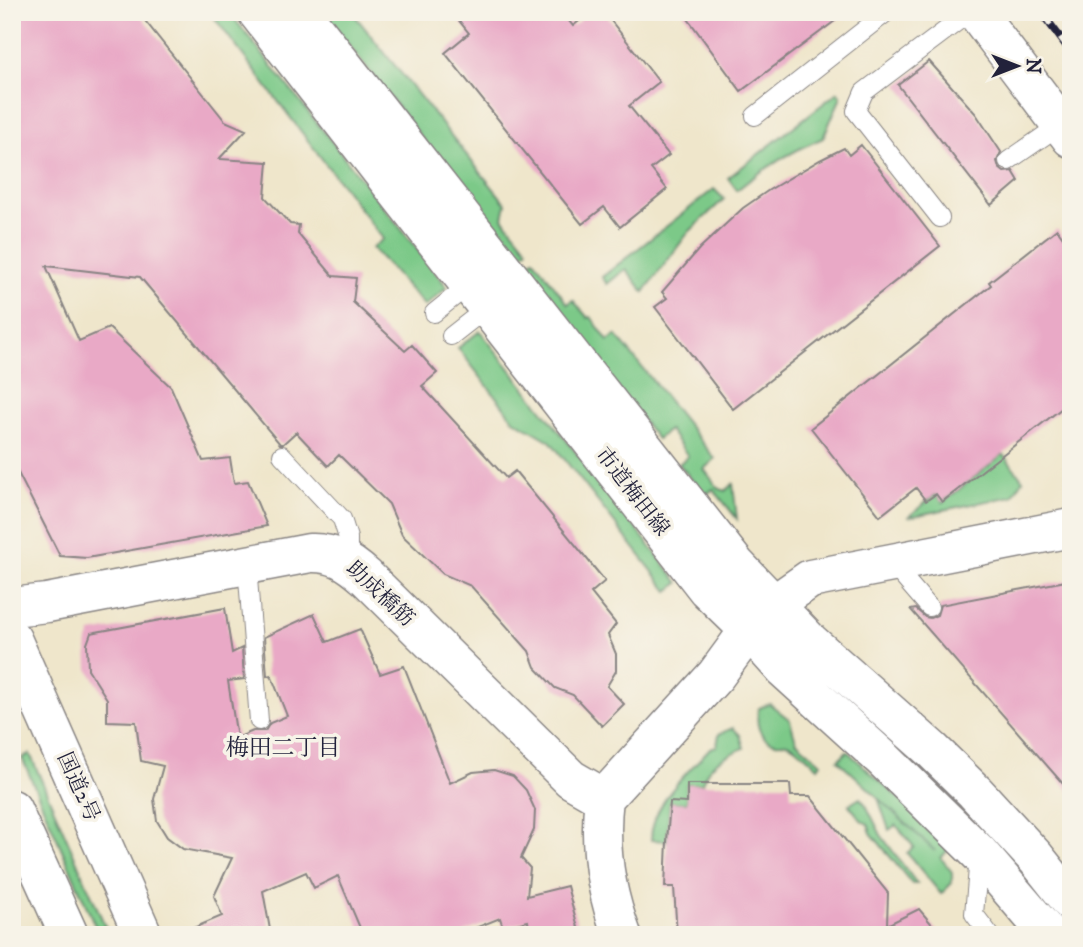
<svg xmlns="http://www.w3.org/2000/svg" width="1083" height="947" viewBox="0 0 1083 947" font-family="'IM FELL DW Pica','Noto Serif JP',serif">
<rect width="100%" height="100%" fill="#f7f3e8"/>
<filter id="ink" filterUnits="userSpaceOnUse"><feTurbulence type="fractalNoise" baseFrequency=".0143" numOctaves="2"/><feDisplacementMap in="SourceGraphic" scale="14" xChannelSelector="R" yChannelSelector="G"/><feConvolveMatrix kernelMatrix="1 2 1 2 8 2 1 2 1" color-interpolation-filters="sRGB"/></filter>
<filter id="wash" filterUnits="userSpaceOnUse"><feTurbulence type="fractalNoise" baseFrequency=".00686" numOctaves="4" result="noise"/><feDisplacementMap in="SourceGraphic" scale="28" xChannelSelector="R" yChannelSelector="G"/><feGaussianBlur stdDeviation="1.57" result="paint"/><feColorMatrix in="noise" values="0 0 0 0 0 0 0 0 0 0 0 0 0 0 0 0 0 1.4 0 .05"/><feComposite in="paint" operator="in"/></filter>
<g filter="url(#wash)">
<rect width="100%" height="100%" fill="#efe6cb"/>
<path fill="#7cc988" stroke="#4f7662" stroke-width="2" d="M210 12H229L447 287 425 306 372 248 383 239Z
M323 12H352L506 204 503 218 528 249 516 258Z
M838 92 841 97 823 138C791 151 764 168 737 190L728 178Z
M714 189 724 199 688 233 644 292 626 269 607 284 602 277Z
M534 259 568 304 573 300 588 318 591 317 608 341 616 335 715 459 704 469 718 488 725 491 733 484 737 519 713 489 705 496 679 464 688 456 669 430 657 439 523 268Z
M480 331 679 583 668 591 550 441 514 420 458 348Z
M1003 454 1023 480 1012 496 908 517 936 494 943 502Z
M770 704 790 720 796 741 821 763 818 767C809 760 797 746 787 743 783 742 779 744 776 743 758 740 755 722 759 708Z
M733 728 740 735 744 748C725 756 707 763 702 784H687V803L670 802 667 841 651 840C651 803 687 774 710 748L717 746 719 734Z
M847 751 916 814 948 850 941 858 952 872V883L941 894 907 853 914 847 896 825 889 830 878 798 935 851 838 760Z
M30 754 109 935H99L22 758Z
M860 798 866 805 881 835 917 884H912L871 833 868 824 862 821 849 805Z"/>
<g id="blocks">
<path fill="#e9a9c6" d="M12 12H138L225 121 246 130 219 159 268 162 265 197 290 224 299 225 298 234 333 276 356 278 353 302 405 351 412 345 437 373 422 386 506 478 515 471 605 581 591 593 616 624 608 635 616 654V671L607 686 624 704 602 726 573 695 555 688 535 667 529 651 471 586 443 574 402 535 389 504 339 455 328 466 296 432 283 444H280L140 277 46 266 79 341 109 328 171 387 203 461 230 458 234 483 248 481 267 526 87 558 60 556 12 461Z
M452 12H562L573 26 590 12H604L659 82 629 106 669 155 651 169 667 189 620 227 604 207 582 224 445 53 469 33Z
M683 12H847L741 91Z
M929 61 976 114 1001 152 997 161 999 168 1004 172 1013 171 1019 181 991 205 898 85Z
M861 145 940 246 733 409 655 307 667 298 662 292 700 248 743 208 769 190 820 160 844 148 849 155Z
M1057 229 1071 248V401L942 502 936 494 926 501 916 488 880 516 811 428 991 285 989 282Z
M1071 580V793L911 610 916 609 925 617 930 618 937 615 940 605Z
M225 608 232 653 242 648 244 679 228 681 237 738 253 731H265L270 723 287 716 271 675 267 676 264 637 314 614 327 642 360 629 380 674 404 666 450 783 473 772 494 770 513 776 526 790 535 810 534 830 521 858 530 868 527 896 567 886 580 935H530L528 921 503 927 500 918 458 935H363L338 876 314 888 306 872 263 891 271 935H177L222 916 214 896 232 858 183 849 167 837 157 821 154 799 163 766 141 761 136 722 107 721V699L88 669 87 644 91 633Z
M687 784H790L791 796H810L888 893 887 925 919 909 941 935H677L674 887H665L667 841 670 802 687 803Z"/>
</g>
</g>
<g filter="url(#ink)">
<use href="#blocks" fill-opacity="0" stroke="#888483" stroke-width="2"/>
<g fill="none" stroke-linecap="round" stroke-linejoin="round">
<g stroke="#888483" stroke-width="20">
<path id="lane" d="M755 116 887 12
M1008 161 1060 125
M940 218 856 111 864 92 970 12
M434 313 470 284
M451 336 488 307
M282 455 342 519 348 538V561
M892 564 929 607
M247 565 259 721
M979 857 974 914 990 935"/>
</g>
<g stroke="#888483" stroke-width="41">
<path id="secondary" d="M257 12 707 589 749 630 784 669 883 759 979 853 1049 935
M301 12 736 565 810 642 932 750 975 792 1036 858 1071 902
M976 12 1071 138
M12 607 47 603 310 553C334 552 348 561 366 577L571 779 604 798
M622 935C605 890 598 846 604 798L716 675 749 630 773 605 810 579 1071 528"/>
</g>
<g stroke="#888483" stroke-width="41">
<path id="highway" d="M12 639 143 935
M12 809 69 935"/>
</g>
<use href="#lane" stroke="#fff" stroke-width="18"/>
<use href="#secondary" stroke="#fff" stroke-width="38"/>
<use href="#highway" stroke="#fff" stroke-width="38"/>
<g stroke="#22223b" stroke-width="8">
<path id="rail" d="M1041 12 1071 52"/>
</g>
<use href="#rail" stroke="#f7f3e8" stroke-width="5" stroke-dasharray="16" stroke-linecap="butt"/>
</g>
</g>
<g text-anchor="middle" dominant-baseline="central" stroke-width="7" stroke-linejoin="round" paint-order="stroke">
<g font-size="21" fill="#22223b" stroke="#f7f3e8">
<text transform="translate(632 492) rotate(52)">市道梅田線</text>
<text transform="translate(380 594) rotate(43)">助成橋筋</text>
<text transform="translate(78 787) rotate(66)">国道2号</text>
</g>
<g font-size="23" fill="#22223b" stroke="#f7f3e8">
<text x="283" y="748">梅田二丁目</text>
</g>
</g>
<rect width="1083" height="947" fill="none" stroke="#f7f3e8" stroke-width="42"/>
<g transform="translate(1017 66) rotate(90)" stroke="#f7f3e8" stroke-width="5" paint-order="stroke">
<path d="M0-5L12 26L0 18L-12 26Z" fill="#22223b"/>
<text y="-10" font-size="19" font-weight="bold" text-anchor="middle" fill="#22223b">N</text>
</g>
</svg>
